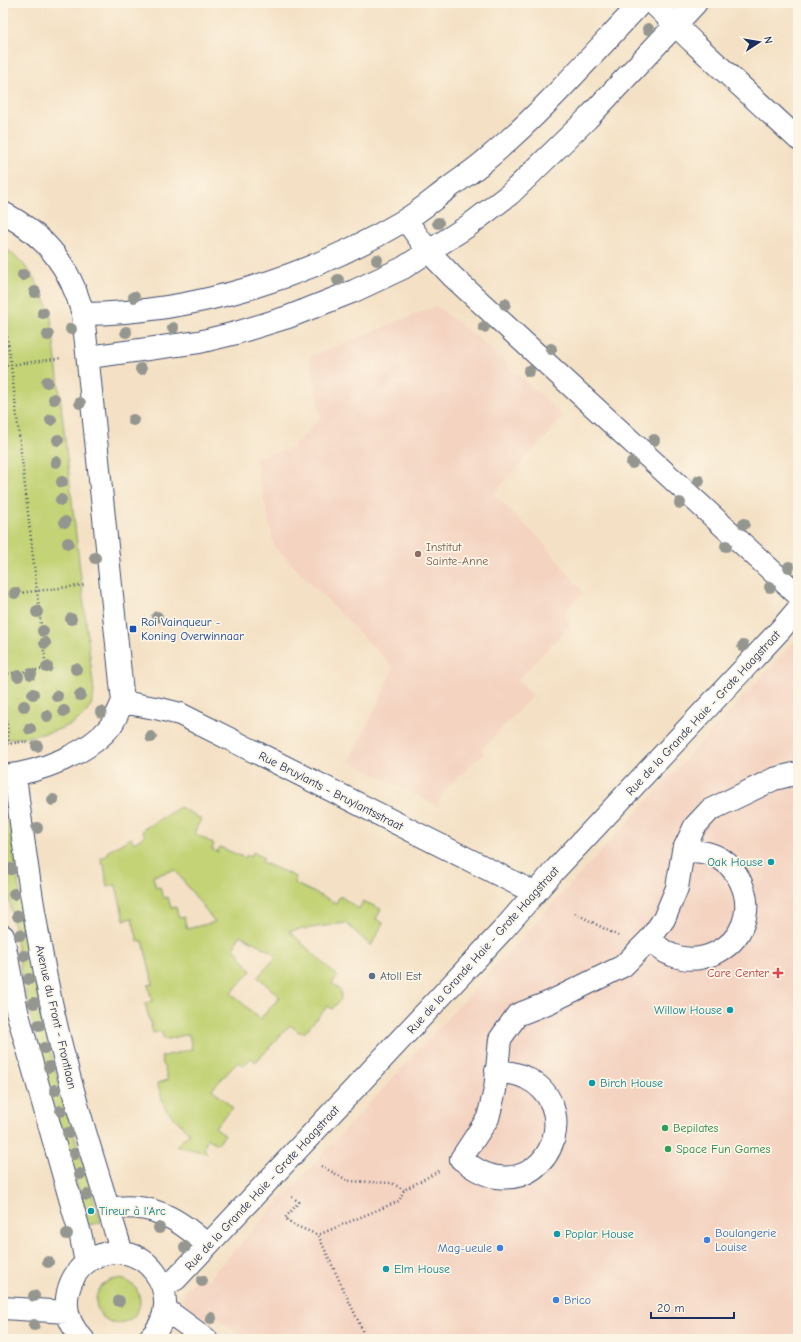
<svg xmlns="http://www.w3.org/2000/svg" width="801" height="1342" viewBox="0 0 801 1342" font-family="'Comic Neue',sans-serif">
<rect width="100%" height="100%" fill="#fcf5e5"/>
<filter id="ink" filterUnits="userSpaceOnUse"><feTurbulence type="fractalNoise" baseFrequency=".025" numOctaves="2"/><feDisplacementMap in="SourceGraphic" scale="8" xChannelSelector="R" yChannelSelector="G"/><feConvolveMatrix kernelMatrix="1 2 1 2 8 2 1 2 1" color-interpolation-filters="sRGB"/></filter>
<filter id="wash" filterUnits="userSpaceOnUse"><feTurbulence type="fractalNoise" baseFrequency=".012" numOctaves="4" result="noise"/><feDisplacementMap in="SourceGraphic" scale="16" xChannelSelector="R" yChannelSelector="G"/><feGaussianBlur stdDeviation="0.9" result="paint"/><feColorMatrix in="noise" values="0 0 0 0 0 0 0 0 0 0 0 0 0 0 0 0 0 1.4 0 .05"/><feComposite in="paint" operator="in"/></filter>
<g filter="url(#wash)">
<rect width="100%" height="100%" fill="#f4e1c5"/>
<path fill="#f4d3c1" d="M436 306 474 334 564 417 493 494 540 539 583 592 562 614 571 624 518 680 533 695 482 749 485 753 445 789 437 806 349 761 378 703 393 667 274 546 255 457 291 449 321 418 310 357Z
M798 637V1339H245L216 1317 211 1324 183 1303 182 1299 184 1292 201 1274 207 1280Z"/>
<path fill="#c3d376" stroke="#6f816a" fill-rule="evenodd" d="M3 247C28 262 43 290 51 317L94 692C92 732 32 736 3 740Z
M180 807 201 819 194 833 214 844 212 849 217 852 220 847 245 858 247 855 250 857 253 852 264 858 262 862 296 877 294 883 336 903 340 896 359 909 363 901 381 909 376 919 383 923 371 946 346 923 289 931 338 977 332 983 341 991V999L332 1009 328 1006 304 1033 302 1031 300 1033 290 1025 256 1062 251 1058 243 1066 238 1062 212 1089 233 1108 215 1127 225 1135 217 1144 207 1138 204 1149 207 1153 176 1146 189 1133 165 1108 157 1083 168 1080 161 1057 192 1049 189 1034 164 1040 161 1031 153 1033 145 1003 152 1001 148 985 153 984 143 941 138 942 132 918 124 920 116 885 107 887 104 864H102L101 858 108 855 107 852 131 838 134 843 145 836 142 830ZM175 870 215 922 187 929 184 917 179 918 176 907 171 908 168 897 163 898 160 887 156 888 153 876ZM240 935 270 951 276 957 258 977 280 997 260 1019 231 993 251 971 234 947Z
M9 818C20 902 34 986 55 1068 69 1120 85 1171 101 1222L89 1225 44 1073 21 973 3 858V819Z
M96 1301a22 22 0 1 1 44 0a22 22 0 1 1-44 0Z"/>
</g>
<g filter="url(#ink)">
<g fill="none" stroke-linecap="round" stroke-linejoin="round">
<g stroke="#3c4a6d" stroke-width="24">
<path id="minor" d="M653 3 693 42 798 139
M3 213C47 236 70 267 83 314L123 702C119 709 116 718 112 724 91 753 38 773 3 776
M406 220 429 252 453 277 798 595
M83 314C195 313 309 277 405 220 420 211 435 198 450 187 462 178 476 169 487 159 543 112 591 56 641 3
M89 357 199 342 236 333 288 317 354 291 403 268 468 226 510 194 587 119 696 3
M123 702 160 709 180 714 535 893
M15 775C24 851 35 927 51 1002 69 1087 97 1170 122 1253
M3 936 17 1011 81 1237 86 1263
M650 939C657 946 663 952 672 955 699 966 733 951 743 924 753 897 738 863 710 854 702 851 693 851 683 851
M496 1071C506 1072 517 1073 526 1078 579 1103 555 1185 497 1177 483 1175 472 1167 461 1159L488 1118 495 1090 500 1039 517 1015 550 1002 623 966 650 939 664 919 677 888 683 851 695 826 710 810 774 779 798 773
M109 1209C150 1202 177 1217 207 1245
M163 1286 176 1279 502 931 555 870 781 629 798 609
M3 1308 67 1312
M165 1309 206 1339
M83 1339C70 1326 64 1310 68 1292 71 1279 79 1267 90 1260 141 1229 192 1297 149 1339"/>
</g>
<path stroke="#3c4a6d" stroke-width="2.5" stroke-dasharray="1 3" stroke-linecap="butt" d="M3 325 7 337 11 365 46 669 3 674
M3 366 62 358
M3 595 85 585
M3 688 9 744
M3 745 26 741 27 745
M575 913 618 936
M321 1166 349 1181 392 1183 404 1190
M292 1197 299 1202 285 1218 294 1225 318 1235
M363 1339 362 1329 318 1235 399 1201 404 1190 439 1171"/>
<use href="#minor" stroke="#fff" stroke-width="22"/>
</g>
<g fill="#949690">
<circle cx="648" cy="29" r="6"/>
<circle cx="438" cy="223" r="6"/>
<circle cx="377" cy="260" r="6"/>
<circle cx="23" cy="275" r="6"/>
<circle cx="338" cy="280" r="6"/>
<circle cx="35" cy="292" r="6"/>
<circle cx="134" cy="297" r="6"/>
<circle cx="505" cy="304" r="6"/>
<circle cx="43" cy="313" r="6"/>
<circle cx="484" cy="327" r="6"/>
<circle cx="173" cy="328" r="6"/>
<circle cx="71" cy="329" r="6"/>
<circle cx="126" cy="332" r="6"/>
<circle cx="48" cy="335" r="6"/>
<circle cx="551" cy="349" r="6"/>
<circle cx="141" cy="369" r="6"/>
<circle cx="529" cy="371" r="6"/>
<circle cx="47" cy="382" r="6"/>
<circle cx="54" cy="399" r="6"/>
<circle cx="80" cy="403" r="6"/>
<circle cx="51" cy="420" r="6"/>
<circle cx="133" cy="420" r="6"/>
<circle cx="58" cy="440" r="6"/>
<circle cx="654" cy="440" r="6"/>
<circle cx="56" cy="462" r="6"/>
<circle cx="632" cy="463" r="6"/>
<circle cx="699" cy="481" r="6"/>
<circle cx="62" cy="482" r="6"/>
<circle cx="61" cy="500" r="6"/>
<circle cx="680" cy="503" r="6"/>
<circle cx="65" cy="522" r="6"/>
<circle cx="744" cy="524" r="6"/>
<circle cx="68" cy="543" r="6"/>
<circle cx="726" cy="546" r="6"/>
<circle cx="95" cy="558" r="6"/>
<circle cx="789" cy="567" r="6"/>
<circle cx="770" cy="587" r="6"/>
<circle cx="15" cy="593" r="6"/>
<circle cx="37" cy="612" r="6"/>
<circle cx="157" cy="617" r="6"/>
<circle cx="71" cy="619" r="6"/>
<circle cx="43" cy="631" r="6"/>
<circle cx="45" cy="643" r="6"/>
<circle cx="743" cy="646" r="6"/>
<circle cx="47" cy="667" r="6"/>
<circle cx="76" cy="669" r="6"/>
<circle cx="31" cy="674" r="6"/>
<circle cx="18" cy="676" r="6"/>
<circle cx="33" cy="694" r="6"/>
<circle cx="80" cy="695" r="6"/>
<circle cx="57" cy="696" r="6"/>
<circle cx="24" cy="706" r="6"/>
<circle cx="64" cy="711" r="6"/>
<circle cx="101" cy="712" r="6"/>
<circle cx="47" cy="716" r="6"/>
<circle cx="30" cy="729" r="6"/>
<circle cx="151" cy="737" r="6"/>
<circle cx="37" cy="746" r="6"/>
<circle cx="53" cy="800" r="6"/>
<circle cx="37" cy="828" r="6"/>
<circle cx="11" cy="869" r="6"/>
<circle cx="14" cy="894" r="6"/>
<circle cx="18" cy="916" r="6"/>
<circle cx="20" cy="935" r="6"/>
<circle cx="24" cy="956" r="6"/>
<circle cx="29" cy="979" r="6"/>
<circle cx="34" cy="1003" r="6"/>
<circle cx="39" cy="1025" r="6"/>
<circle cx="44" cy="1048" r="6"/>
<circle cx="49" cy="1067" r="6"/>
<circle cx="55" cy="1090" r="6"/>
<circle cx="61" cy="1111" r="6"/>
<circle cx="68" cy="1133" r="6"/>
<circle cx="74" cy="1154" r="6"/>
<circle cx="80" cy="1174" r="6"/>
<circle cx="87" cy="1195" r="6"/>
<circle cx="159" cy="1228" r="6"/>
<circle cx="67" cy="1234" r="6"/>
<circle cx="185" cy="1247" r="6"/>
<circle cx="48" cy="1262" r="6"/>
<circle cx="202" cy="1281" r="6"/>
<circle cx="34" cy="1296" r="6"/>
<circle cx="119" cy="1301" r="6"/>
<circle cx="211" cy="1318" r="6"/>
<circle cx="34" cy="1325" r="6"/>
</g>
</g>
<circle fill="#8d6e63" stroke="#fcf5e5" stroke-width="1.5" cx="418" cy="554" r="4"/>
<rect fill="#1a4fb4" stroke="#fcf5e5" stroke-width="1.5" x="129" y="625" width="8" height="8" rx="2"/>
<g fill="#0f9aa8" stroke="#fcf5e5" stroke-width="1.5">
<circle cx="771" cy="862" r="4"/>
<circle cx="730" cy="1010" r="4"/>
<circle cx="592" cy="1083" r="4"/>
<circle cx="91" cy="1211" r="4"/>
<circle cx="557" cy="1234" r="4"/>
<circle cx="386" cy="1269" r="4"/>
</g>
<path fill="#e0444e" stroke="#fcf5e5" stroke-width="1.5" d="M776 967h4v4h4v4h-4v4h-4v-4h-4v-4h4z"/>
<circle fill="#5c6f8a" stroke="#fcf5e5" stroke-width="1.5" cx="372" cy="976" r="4"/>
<g fill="#2e9e5b" stroke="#fcf5e5" stroke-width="1.5">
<circle cx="665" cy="1128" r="4"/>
<circle cx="668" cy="1149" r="4"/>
</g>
<g fill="#3f7fe0" stroke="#fcf5e5" stroke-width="1.5">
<circle cx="707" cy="1240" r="4"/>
<circle cx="500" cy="1248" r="4"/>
<circle cx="556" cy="1300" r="4"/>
</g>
<g text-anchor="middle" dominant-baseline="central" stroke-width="3.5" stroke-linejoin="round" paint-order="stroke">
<g font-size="12" fill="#785e54" stroke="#fcf5e5" text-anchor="start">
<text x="426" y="547">Institut<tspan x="426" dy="14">Sainte-Anne</tspan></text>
</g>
<g font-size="12" fill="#164399" stroke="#fcf5e5" text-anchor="start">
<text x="141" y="622">Roi Vainqueur -<tspan x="141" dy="14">Koning Overwinnaar</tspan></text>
</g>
<g font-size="12" fill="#1b2f5e" stroke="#fcf5e5">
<text transform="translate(703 713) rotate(-47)">Rue de la Grande Haie - Grote Haagstraat</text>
<text transform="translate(331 791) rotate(27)">Rue Bruylants - Bruylantsstraat</text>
<text transform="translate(483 950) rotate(-48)">Rue de la Grande Haie - Grote Haagstraat</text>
<text transform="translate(56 1017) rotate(77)">Avenue du Front - Frontlaan</text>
<text transform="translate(262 1188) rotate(-47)">Rue de la Grande Haie - Grote Haagstraat</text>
</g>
<g font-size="12" fill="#0d838f" stroke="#fcf5e5" text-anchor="start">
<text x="763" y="862" text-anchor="end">Oak House</text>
<text x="722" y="1010" text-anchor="end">Willow House</text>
<text x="600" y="1083">Birch House</text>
<text x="99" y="1211">Tireur à l'Arc</text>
<text x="565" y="1234">Poplar House</text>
<text x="394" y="1269">Elm House</text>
</g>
<g font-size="12" fill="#be3a42" stroke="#fcf5e5" text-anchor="end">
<text x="769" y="973">Care Center</text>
</g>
<g font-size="12" fill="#4e5e75" stroke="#fcf5e5" text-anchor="start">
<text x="380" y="976">Atoll Est</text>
</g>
<g font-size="12" fill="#27864d" stroke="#fcf5e5" text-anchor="start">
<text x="673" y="1128">Bepilates</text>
<text x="676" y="1149">Space Fun Games</text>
</g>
<g font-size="12" fill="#366cbe" stroke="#fcf5e5" text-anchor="start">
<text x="715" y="1233">Boulangerie<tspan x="715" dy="14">Louise</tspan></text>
<text x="492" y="1248" text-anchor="end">Mag-ueule</text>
<text x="564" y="1300">Brico</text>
</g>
</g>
<rect width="801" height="1342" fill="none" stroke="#fcf5e5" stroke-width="16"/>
<g transform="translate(759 42) rotate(78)" stroke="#fcf5e5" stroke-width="3" paint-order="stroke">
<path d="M0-3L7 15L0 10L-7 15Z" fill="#1b2f5e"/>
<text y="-6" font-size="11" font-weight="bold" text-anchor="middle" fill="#1b2f5e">N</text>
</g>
<path d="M651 1312v6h83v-6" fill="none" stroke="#1b2f5e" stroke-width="2"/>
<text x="657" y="1312" font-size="12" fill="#1b2f5e" stroke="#fcf5e5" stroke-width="3" paint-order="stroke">20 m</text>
</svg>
